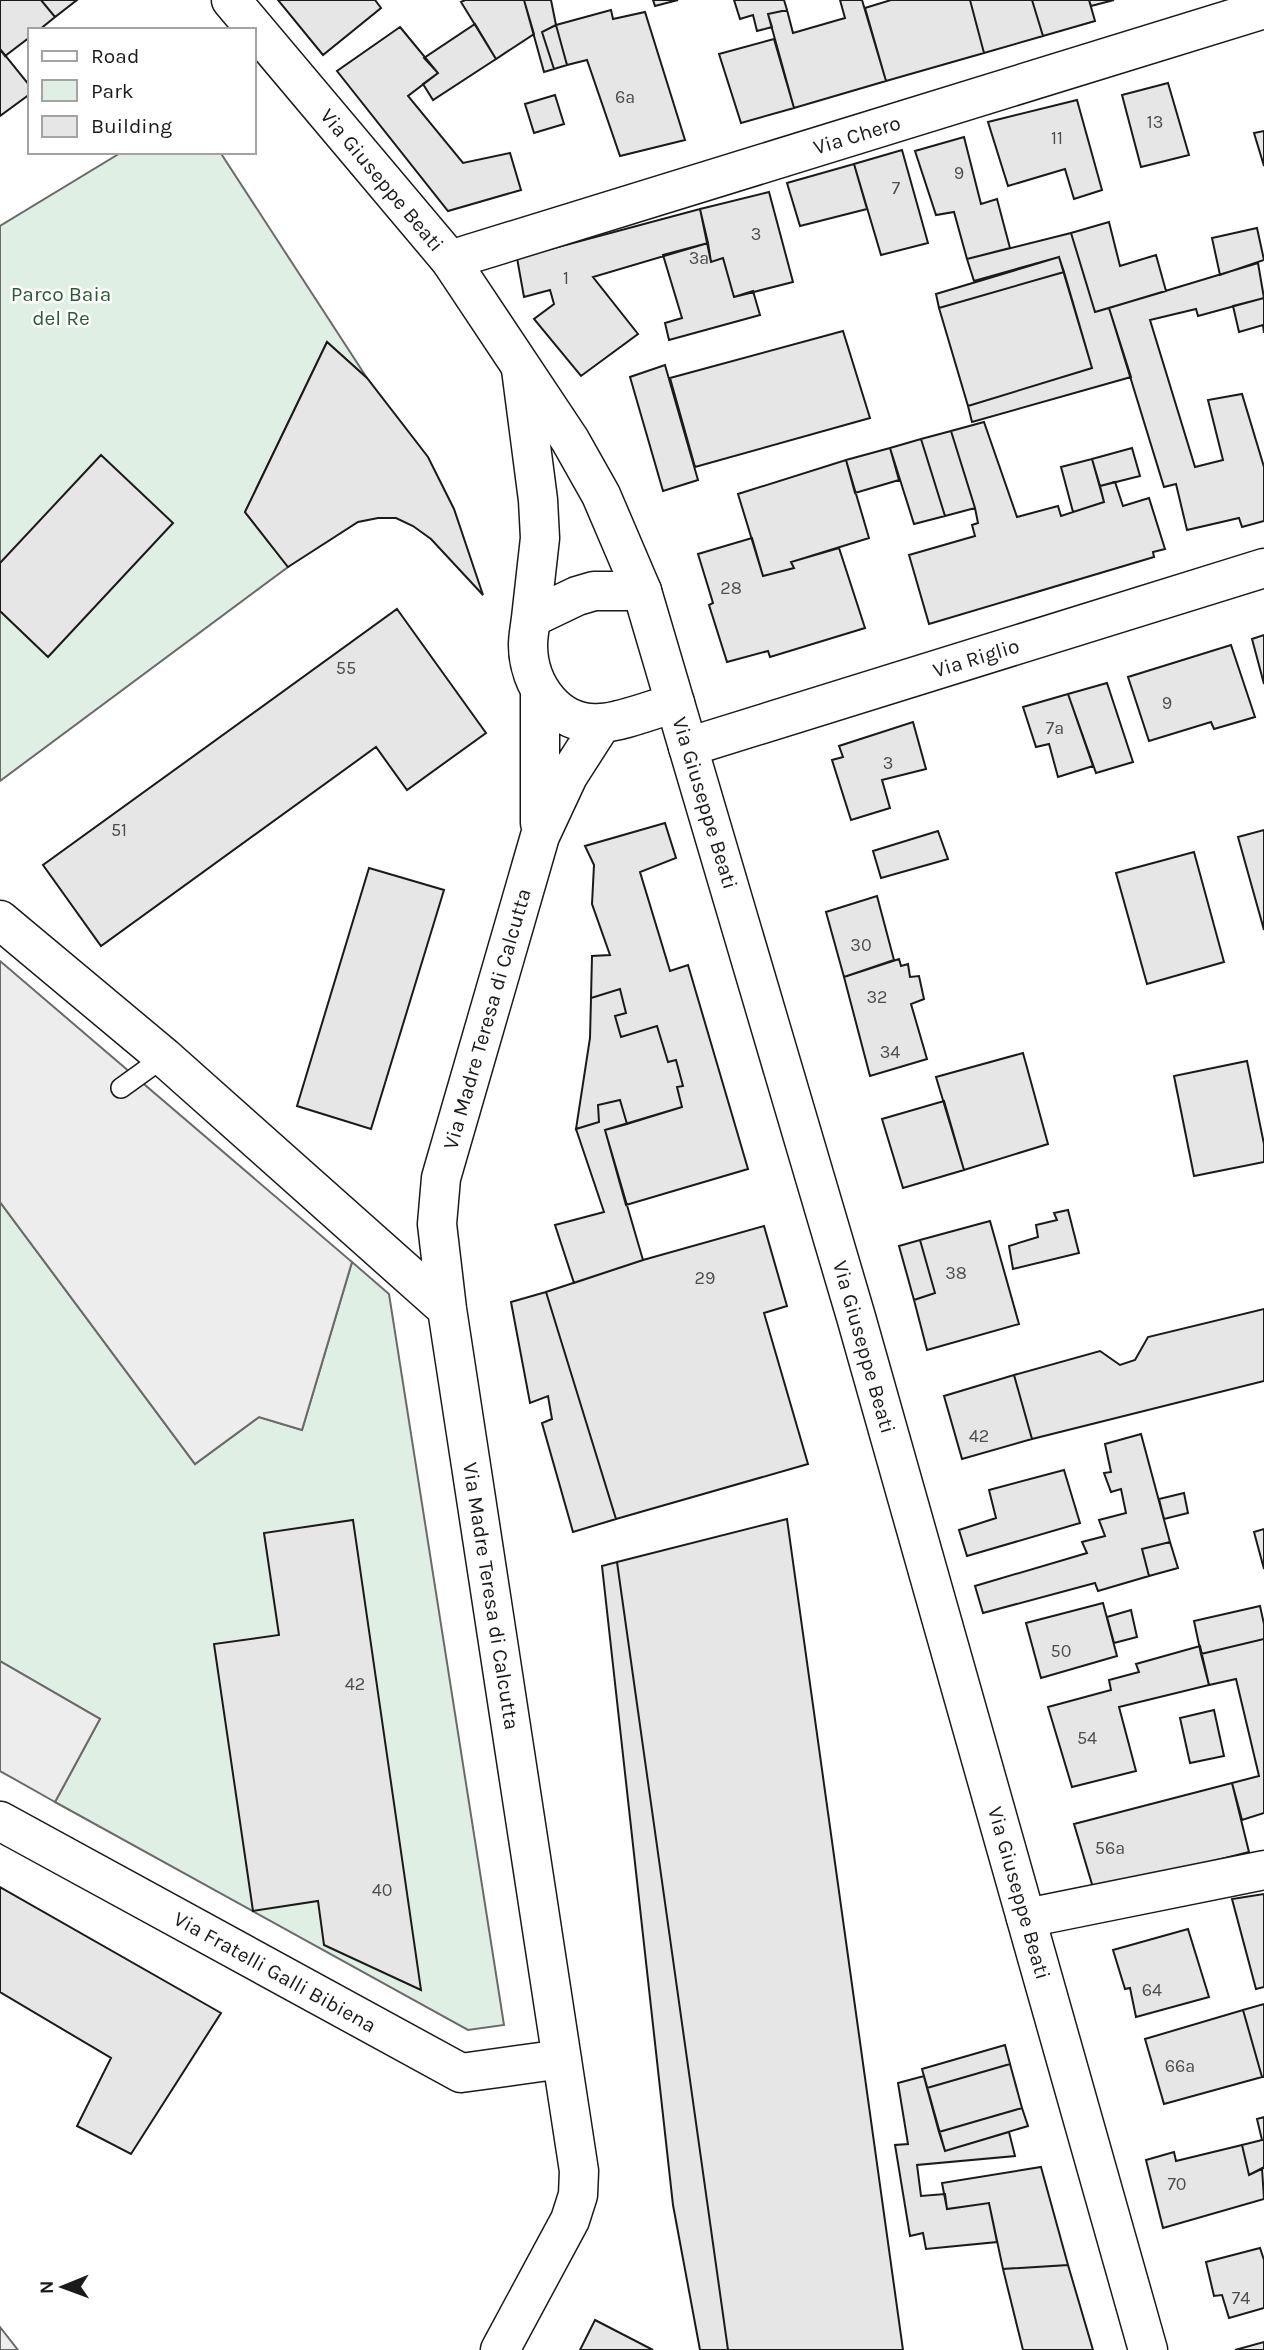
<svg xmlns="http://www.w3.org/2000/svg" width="1264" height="2350" viewBox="0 0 1264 2350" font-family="Karla,sans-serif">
<rect width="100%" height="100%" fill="#fff"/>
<path fill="#e0efe3" stroke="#6a6a6a" stroke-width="2" d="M122 152H220L367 378 327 342 245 512 288 567 0 781V226Z
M0 1202 195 1464 259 1417 302 1430 352 1262 389 1294 504 2025 468 2030 55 1802 100 1719 0 1661Z"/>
<path fill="#ededed" stroke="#6a6a6a" stroke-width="2" d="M0 961 352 1262 302 1430 259 1417 195 1464 0 1202Z
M0 1661 100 1719 55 1802 0 1771Z
M0 2327 18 2350H0Z"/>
<path fill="#e6e6e6" stroke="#1a1a1a" stroke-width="2" d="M0 0H41L55 17 39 30H30V37L5 56 0 49Z
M41 0H77L55 17Z
M278 0H375L381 8 323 55Z
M465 0H524L534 34 496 59 461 2Z
M524 0H551L556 25 542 32 554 69 544 72Z
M653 0H678L655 6Z
M734 0H784L787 10 768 14 772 27 757 31 753 15 740 19Z
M840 0H862L886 81 794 108 768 14 787 10 793 33 845 18Z
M891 0H970L984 53 886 81 865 8Z
M970 0H1032L1043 36 984 53Z
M1032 0H1089L1095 21 1043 36Z
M1089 0H1114L1091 6Z
M611 10 613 19 645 12 685 140 620 156 587 60 567 65 556 25Z
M475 24 496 59 433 100 423 84 438 73 424 58Z
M556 25 567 65 554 69 542 32Z
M400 27 438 73 408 96 463 163 510 153 521 190 448 211 337 71Z
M774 39 794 108 741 123 719 54Z
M0 49 30 86V94L0 116Z
M1168 83 1189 155 1141 167 1122 95Z
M555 95 564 124 534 133 525 104Z
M1077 100 1102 190 1074 199 1065 169 1008 186 988 122Z
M1264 131V166L1254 133Z
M964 137 981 204 997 199 1010 248 967 259 954 212 936 215 915 151Z
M902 150 928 243 881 255 854 164Z
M854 164 867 209 800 226 787 183Z
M769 192 793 282 734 297 723 258 711 262 700 209Z
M700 209 708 243 593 277 638 334 581 376 534 319 554 304 550 290 524 297 517 258Z
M1109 222 1120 266 1156 255 1166 291 1095 312 1071 233Z
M1257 228 1264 260 1220 275 1212 238Z
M1071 233 1095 312 1109 308 1131 377 972 422 968 406 1092 368 1059 257 974 281 967 259Z
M708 243 711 262 723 258 734 297 753 291 760 315 669 340 665 323 682 318 663 255Z
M1059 257 1064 272 939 308 936 294Z
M1258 263 1264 298 1198 316 1196 309 1150 320 1195 467 1223 460 1208 400 1242 394 1264 467V521L1242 527 1239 518 1187 530 1176 484 1164 487 1109 308Z
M1064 272 1092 368 968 406 939 308Z
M1264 298V333L1263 325 1239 332 1233 306Z
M843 331 870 418 695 467 670 378Z
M327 342 367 378 428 457 454 509 483 595 431 539 413 526 396 518H378L358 522 288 567 245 512Z
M665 365 698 480 663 491 630 377Z
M984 422 1017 517 1058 506 1061 516 1104 502 1100 486 1115 482 1123 506 1149 498 1165 549 1153 552 1154 557 929 624 909 555 975 536 972 525 978 523 975 508 951 431Z
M951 431 975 508 945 516 921 439Z
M921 439 945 516 914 524 890 448Z
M890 448 899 480 855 493 846 460Z
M1132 448 1140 476 1100 486 1092 459Z
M101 455 173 523 48 657 0 611V563Z
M1092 459 1104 502 1073 512 1061 467Z
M846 460 869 538 791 562 794 568 763 576 738 494Z
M752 538 763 576 794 568 791 562 839 548 865 628 770 657 768 651 727 662 709 605 713 603 698 554Z
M397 609 486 733 407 790 376 747 101 946 43 865Z
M1264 635V684L1252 639Z
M1231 645 1255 717 1214 729 1211 722 1149 741 1128 677Z
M1107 683 1133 762 1096 773 1068 694Z
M1068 694 1093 766 1058 777 1049 744 1036 747 1023 707Z
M913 722 926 769 882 780 890 808 851 820 832 760 843 757 839 746Z
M665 823 676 858 640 872 670 971 688 965 748 1169 626 1205 605 1130 682 1107 677 1087 683 1086 676 1060 668 1062 657 1026 621 1037 615 1016 626 1013 620 989 591 998 592 956 610 955 592 904 594 865 585 846Z
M1264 830V930L1238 837Z
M938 831 948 859 881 878 873 851Z
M1194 852 1224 962 1147 984 1116 873Z
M369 868 444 890 371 1129 297 1106Z
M877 896 894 960 844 977 826 912Z
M899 959 901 966 908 964 910 977 919 976 924 999 911 1004 927 1059 870 1076 844 977Z
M620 989 626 1013 615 1016 621 1037 657 1026 668 1062 676 1060 683 1086 677 1087 682 1107 627 1124 620 1100 598 1105 599 1122 576 1129 590 1038 591 998Z
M1023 1053 1048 1144 964 1170 936 1077Z
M1247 1061 1264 1144V1162L1194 1176 1174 1076Z
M620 1100 627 1124 605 1130 643 1260 574 1283 555 1225 604 1212 576 1129 599 1122 598 1105Z
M944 1101 964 1170 903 1188 882 1119Z
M1068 1210 1079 1253 1013 1269 1009 1246 1038 1237 1036 1225 1057 1220 1054 1213Z
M990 1221 1019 1324 927 1350 914 1300 935 1293 920 1240Z
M764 1226 787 1306 764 1313 808 1464 616 1519 546 1292 643 1260Z
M920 1240 935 1293 914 1300 899 1246Z
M546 1292 616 1519 573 1532 542 1423 552 1419 548 1396 530 1403 511 1302Z
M1264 1309V1381L1032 1439 1014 1375 1100 1351 1120 1365 1135 1360 1148 1337Z
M1014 1375 1032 1439 962 1459 944 1396Z
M1141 1434 1170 1542 1142 1549 1149 1576 1098 1591 1095 1583 983 1613 975 1586 1087 1553 1082 1542 1105 1536 1099 1520 1126 1513 1121 1489 1111 1492 1104 1473 1111 1472 1105 1444Z
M1064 1470 1080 1523 967 1556 959 1530 996 1518 989 1490Z
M1184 1493 1188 1513 1164 1519 1159 1499Z
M787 1519 903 2350H728L617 1562Z
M353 1520 421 1990 324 1945 318 1901 253 1911 214 1644 279 1635 264 1533Z
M1264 1529V1569L1254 1532Z
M1170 1542 1178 1568 1149 1576 1142 1549Z
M617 1562 728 2350H700L673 2205 602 1566Z
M1103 1603 1117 1656 1041 1678 1026 1623Z
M1260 1606 1264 1624V1639L1201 1654 1194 1621Z
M1131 1610 1137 1637 1114 1643 1107 1617Z
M1264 1639V1813L1242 1820 1232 1783 1259 1776 1236 1679 1209 1685 1201 1654Z
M1200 1646 1209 1685 1119 1707 1136 1771 1072 1787 1048 1707 1111 1690 1109 1680 1139 1672 1136 1664Z
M1214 1710 1224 1756 1190 1763 1180 1718Z
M1232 1783 1249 1852 1094 1891 1074 1824Z
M0 1887 221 2013 131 2154 77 2126 111 2058 0 1992Z
M1264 1894V1987L1256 1989 1232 1899Z
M1188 1929 1209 1997 1136 2017 1130 1988 1125 1989 1113 1950Z
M1264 2004V2077H1262L1243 2010Z
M1243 2010 1262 2077 1164 2104 1145 2039Z
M1005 2045 1010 2064 927 2088 922 2069Z
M1010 2064 1022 2108 939 2132 927 2088Z
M924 2076 945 2151 1009 2132 1015 2156 917 2165 921 2196 945 2194 947 2209 989 2203 997 2242 926 2249 923 2233 910 2236 895 2145 908 2144 898 2083Z
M1022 2108 1028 2126 945 2151 939 2132Z
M1264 2117V2168L1249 2175 1242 2145 1262 2140 1257 2119Z
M1242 2145 1249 2175 1262 2168 1264 2199 1163 2228 1146 2160 1174 2152 1176 2161Z
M1041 2167 1068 2265 1003 2269 989 2203 947 2209 942 2183Z
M1260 2248 1264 2260V2308L1229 2318 1222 2295 1214 2296 1206 2262Z
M1068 2265 1093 2350H1023L1003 2269Z
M595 2320 653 2350H580Z
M1264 2342V2350H1235Z"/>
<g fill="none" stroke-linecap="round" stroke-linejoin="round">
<g stroke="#1a1a1a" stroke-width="22">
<path id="service" d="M121 1088 164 1057"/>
</g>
<g stroke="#1a1a1a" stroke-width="41">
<path id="minor" d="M450 260 1264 9
M521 369 538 500 540 538 531 618
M642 591H594L577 596 531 618C530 627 528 636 528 645 528 685 557 727 601 723 621 722 654 709 675 703
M688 747 1264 568
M540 823V693
M0 920 164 1057 447 1309
M0 1821 461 2073 562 2059
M1026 1918 1264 1870
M500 2350 570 2220 578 2195 579 2171 447 1309 437 1224 441 1178 540 836 568 776 602 723"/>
</g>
<g stroke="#1a1a1a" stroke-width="41">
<path id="tertiary" d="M231 0 450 260 570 440 601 495 642 591 856 1317 1148 2350"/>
</g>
<use href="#service" stroke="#fff" stroke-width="19"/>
<use href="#minor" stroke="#fff" stroke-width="38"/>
<use href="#tertiary" stroke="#fff" stroke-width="38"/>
</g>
<g text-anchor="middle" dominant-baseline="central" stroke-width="5" stroke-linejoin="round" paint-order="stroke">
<g font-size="18" fill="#4d4d4d">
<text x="625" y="97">6a</text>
<text x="1155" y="122">13</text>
<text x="1057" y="138">11</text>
<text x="959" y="173">9</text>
<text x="896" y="188">7</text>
<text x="756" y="234">3</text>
<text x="699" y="258">3a</text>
<text x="566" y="278">1</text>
<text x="731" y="588">28</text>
<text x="346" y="668">55</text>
<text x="1167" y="703">9</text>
<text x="1055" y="728">7a</text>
<text x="888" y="763">3</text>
<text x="119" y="830">51</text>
<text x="861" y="945">30</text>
<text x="877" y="997">32</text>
<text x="890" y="1052">34</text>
<text x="956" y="1273">38</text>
<text x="705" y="1278">29</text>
<text x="979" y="1436">42</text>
<text x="1061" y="1651">50</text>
<text x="355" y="1684">42</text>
<text x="1087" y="1738">54</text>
<text x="1110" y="1848">56a</text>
<text x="382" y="1890">40</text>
<text x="1152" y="1990">64</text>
<text x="1180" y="2066">66a</text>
<text x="1177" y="2184">70</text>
<text x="1241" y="2298">74</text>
</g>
<g font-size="21" fill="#1a1a1a" stroke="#fff">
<text transform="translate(857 135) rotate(-17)">Via Chero</text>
<text transform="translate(382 180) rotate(50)">Via Giuseppe Beati</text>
<text transform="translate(976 658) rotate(-17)">Via Riglio</text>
<text transform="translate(705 803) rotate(73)">Via Giuseppe Beati</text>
<text transform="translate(487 1019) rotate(-74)">Via Madre Teresa di Calcutta</text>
<text transform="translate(864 1347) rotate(74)">Via Giuseppe Beati</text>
<text transform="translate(491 1596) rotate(81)">Via Madre Teresa di Calcutta</text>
<text transform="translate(1019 1893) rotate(74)">Via Giuseppe Beati</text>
<text transform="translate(275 1972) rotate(29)">Via Fratelli Galli Bibiena</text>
</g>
<g font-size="21" fill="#2b5a34" stroke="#fff">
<text x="61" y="294">Parco Baia<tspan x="61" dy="24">del Re</tspan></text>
</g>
</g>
<rect x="28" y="28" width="228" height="126" fill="#ffffff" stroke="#a3a3a3" stroke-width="2"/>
<rect x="42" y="51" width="35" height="10" fill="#ffffff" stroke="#a3a3a3" stroke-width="2"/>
<text x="91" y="63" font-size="21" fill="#1a1a1a">Road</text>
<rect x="42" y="80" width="35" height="21" fill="#e0efe3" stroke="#a3a3a3" stroke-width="2"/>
<text x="91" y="98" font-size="21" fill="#1a1a1a">Park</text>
<rect x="42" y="116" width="35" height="21" fill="#e6e6e6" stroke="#a3a3a3" stroke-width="2"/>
<text x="91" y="133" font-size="21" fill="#1a1a1a">Building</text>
<g transform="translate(63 2287) rotate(269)" stroke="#ffffff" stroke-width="5" paint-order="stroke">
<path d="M0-5L12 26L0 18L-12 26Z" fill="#1a1a1a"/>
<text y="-10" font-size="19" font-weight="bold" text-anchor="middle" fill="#1a1a1a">N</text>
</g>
</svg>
